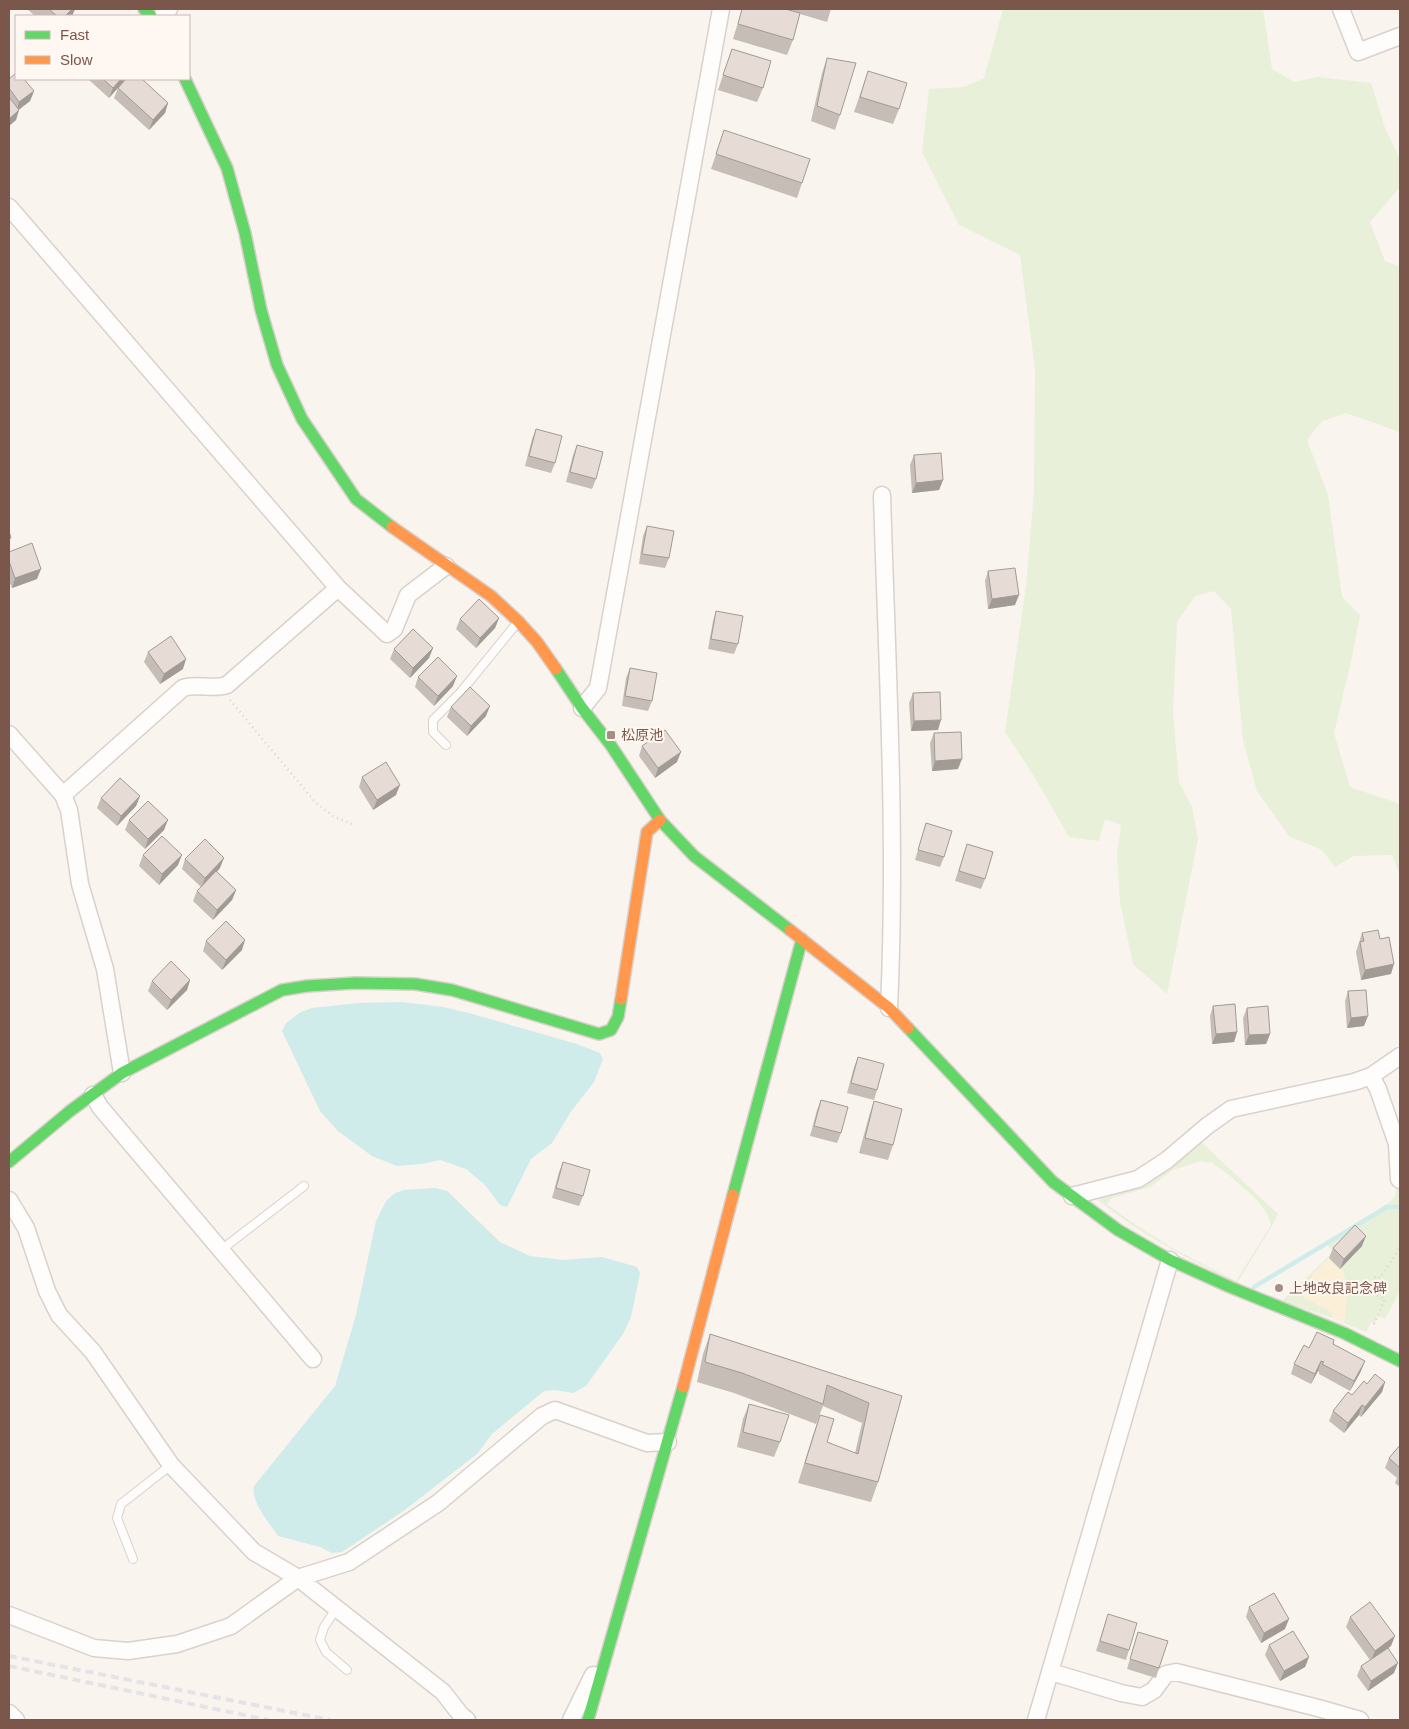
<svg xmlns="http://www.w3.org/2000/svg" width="1409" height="1729" viewBox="0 0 1409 1729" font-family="Helvetica,'Noto Sans JP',sans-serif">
<rect width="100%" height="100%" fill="#f9f4ee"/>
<path fill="#e8f0d9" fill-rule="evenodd" d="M1003 9H1263L1272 69 1294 82 1318 77 1371 83 1385 128 1400 159V187L1370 222 1385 261 1400 267V432L1346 413 1322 421 1307 440 1328 495 1342 597 1360 615 1352 657 1334 733 1350 787 1400 804V875L1392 855 1354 856 1335 867 1322 850 1289 836 1257 791 1243 741 1231 609 1214 591 1195 596 1177 622 1173 712 1179 782 1192 807 1198 839 1167 994 1133 964 1120 902 1117 855 1121 825 1105 819 1099 841 1069 837 1034 776 1005 732 1026 586 1034 491 1035 369 1020 255 959 225 922 152 929 89 964 87 984 78Z
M1199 1140 1278 1214 1272 1226 1237 1283C1189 1259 1141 1235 1099 1201L1098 1197 1136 1187 1154 1179ZM1200 1161 1212 1163 1229 1175 1257 1200 1268 1215 1271 1225 1236 1281 1174 1249 1136 1225 1107 1204 1112 1198 1150 1187 1173 1170Z
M1397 1187 1400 1188V1291L1385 1319 1378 1316 1375 1323 1371 1322 1366 1332 1344 1323 1348 1283 1344 1277V1272L1340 1269 1362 1246 1329 1258 1314 1273 1317 1305 1326 1308 1332 1313V1318L1282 1301 1333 1252 1326 1243 1391 1201 1395 1196Z"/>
<path fill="#fcefd7" d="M1329 1258 1344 1272V1277L1348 1283 1344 1323 1332 1318V1313L1326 1308 1305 1299 1302 1291 1314 1273Z"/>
<path fill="#cfebea" d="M402 1002 443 1007 469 1013 577 1044 600 1053 603 1059 594 1082 570 1113 552 1143 531 1159 507 1207 500 1205 485 1185 466 1169 440 1160 422 1164 397 1166 372 1156 338 1131 320 1111 282 1031 286 1023 301 1012 312 1008 359 1003Z
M435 1188 447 1191 500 1242 530 1256 563 1260 602 1257 637 1267 640 1273 631 1317 623 1334 586 1386 573 1393 555 1390 544 1391 492 1434 477 1454 402 1512 342 1552 332 1553 320 1547 278 1536C269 1522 251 1503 254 1486L335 1386 356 1315 376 1221 386 1201 395 1193 404 1190Z"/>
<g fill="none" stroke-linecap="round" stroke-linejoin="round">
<path stroke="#cfebea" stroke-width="4.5" d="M1254 1287 1387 1207H1400"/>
<g stroke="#d9d1cc" stroke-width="10">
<path id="lane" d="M446 745 433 732V720L460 693 517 623
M221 1250 304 1186
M133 1559 117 1518 121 1504 171 1465
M336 1609 324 1627 320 1640 326 1652 347 1670"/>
</g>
<g stroke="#d9d1cc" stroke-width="19">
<path id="street" d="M1341 9 1358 52 1400 36
M162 16 169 9
M9 207 338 588 387 634 394 629 408 595 446 566
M882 495C887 666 897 837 889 1008
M582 708 598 688 721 9
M9 734 63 795 69 810 80 884 105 969 122 1073
M63 795 183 688C197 683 213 690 227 685L338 588
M1371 1076 1378 1089 1397 1144 1399 1179 1400 1180
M93 1095 100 1107 313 1359
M1072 1196 1138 1179 1167 1160 1207 1126 1231 1109 1354 1082 1371 1076 1400 1056
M9 1200 26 1228 47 1291 59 1315 93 1352 171 1465 254 1552 298 1578 443 1692 460 1714 467 1720
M9 1615 94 1648 128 1651 177 1644 231 1626 298 1578 349 1562 438 1503 542 1416 555 1410 647 1443 668 1442
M1051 1672 1121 1693 1142 1697 1154 1690 1166 1674 1176 1672 1318 1708 1360 1720
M9 1713 16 1720
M571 1720 593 1675
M1036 1720 1170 1260"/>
</g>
<g stroke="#d9cfca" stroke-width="14">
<path id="fast" d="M144 9 151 16
M185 79 227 168 245 233 261 310 277 365 302 419 356 499 392 527
M556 669 582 708 610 744 660 820 694 856 790 930
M908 1028 1053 1182 1118 1230 1170 1260 1230 1287 1344 1333 1400 1361
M9 1162 70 1111 122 1073 282 990 307 986 355 983 415 984 452 990 599 1034 611 1030 618 1017 621 999
M733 1195 802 939
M588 1720 683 1387"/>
</g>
<g stroke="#d9cfca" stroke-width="14">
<path id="slow" d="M392 527 491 596 518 621 537 642 556 669
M790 930 889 1008 908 1028
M621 999 647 832 660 820
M683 1387 733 1195"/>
</g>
<path stroke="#dcd2cf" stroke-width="2.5" stroke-dasharray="1 4" stroke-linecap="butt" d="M230 700 315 802 333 816 352 824
M1359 1287 1385 1299 1373 1326
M1368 1291 1376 1276 1380 1278 1400 1248"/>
<use href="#lane" stroke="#fefdfc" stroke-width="8"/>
<use href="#street" stroke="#fefdfc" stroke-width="16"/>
<use href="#fast" stroke="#63d668" stroke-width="11"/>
<use href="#slow" stroke="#ff974d" stroke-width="11"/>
<path stroke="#e5e3e6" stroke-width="4" stroke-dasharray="8 5" stroke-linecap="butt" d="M9 1656 330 1720
M9 1666 268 1720"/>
</g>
<path fill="#c6bdb7" d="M27 9H75L72 16H35Z
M742 9H831L827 22 800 14 793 40 787 55 733 39Z
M732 49 763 88 757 102 718 90Z
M827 58 840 115 835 130 811 121 822 73Z
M868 71 899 109 893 124 854 112Z
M9 79 34 91 30 101 19 109 16 120 9 126Z
M88 79H125L124 81 109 98Z
M118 88 168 103 165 113 149 130 114 98Z
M724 130 802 183 797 198 711 169Z
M536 429 555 463 551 473 525 466 532 439Z
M577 445 596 479 592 489 566 482 573 455Z
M914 455 943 480 939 490 912 493 910 465Z
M647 526 669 558 665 568 639 564 643 536Z
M9 552 37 579 12 588 9 581Z
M988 571 1015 605 988 609 985 581Z
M716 611 738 644 734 654 708 649 713 621Z
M499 618 495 628 476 648 456 629 460 619Z
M433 648 429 658 410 678 390 659 394 649Z
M148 652 183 669 160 684 144 662Z
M630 668 652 701 648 711 622 706 626 678Z
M418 677 453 686 434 706 415 687Z
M913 693 938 730 911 731 909 703Z
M451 707 486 716 467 736 447 717Z
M934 733 958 769 932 771 930 743Z
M642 746 677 762 655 778 639 756Z
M362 777 396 795 373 810 359 787Z
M140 796 136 806 117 826 97 808 101 798Z
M129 820 164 830 145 849 125 830Z
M926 823 944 857 940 867 915 860Z
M967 844 985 879 981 889 955 881Z
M143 855 178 865 159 885 139 866Z
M185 859 220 868 217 872 236 890 232 900 213 920 193 901 197 891 201 887 182 869Z
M1362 933 1380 939 1391 974 1361 980 1356 952Z
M206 941 242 950 222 970 203 951Z
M190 980 187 990 167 1010 148 991 152 981Z
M1348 991 1364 1026 1347 1028 1345 1001Z
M1213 1006 1237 1032 1234 1042 1212 1044 1210 1016Z
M1247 1008 1270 1034 1266 1044 1245 1045 1243 1018Z
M858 1057 877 1090 874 1100 847 1093 854 1067Z
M821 1100 841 1133 837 1143 810 1136 817 1110Z
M874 1101 893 1145 888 1160 859 1153 869 1116Z
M563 1162 583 1196 579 1206 552 1198 559 1172Z
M1362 1246 1340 1269 1329 1258 1333 1248Z
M710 1334 902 1396 878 1482 871 1502 798 1483 813 1435 820 1415 827 1442 855 1453 862 1423 823 1406 816 1424 734 1393 697 1382 703 1354Z
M1333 1344 1361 1371 1350 1391 1319 1374V1372L1318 1371 1311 1384 1291 1374 1294 1364 1309 1348Z
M1385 1382 1382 1392 1361 1417 1359 1415 1344 1433 1329 1421 1333 1411 1367 1384Z
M749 1404 780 1442 774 1457 737 1447 743 1419Z
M1400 1445V1487L1395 1483 1397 1478 1385 1468 1389 1458Z
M1249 1607 1285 1629 1261 1643 1246 1617Z
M1108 1614 1129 1650 1126 1660 1096 1651Z
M1350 1617 1391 1646 1388 1648 1394 1673 1368 1691 1357 1676 1361 1666 1370 1660 1346 1627Z
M1138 1632 1159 1668 1156 1678 1127 1669Z
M1269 1645 1309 1657 1305 1667 1280 1681 1265 1655Z"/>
<path fill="#a19a95" d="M72 9H75L72 16H65Z
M121 79H125L124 81 109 98 113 88Z
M34 91 30 101 16 112 19 102Z
M168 103 165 113 149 130 153 120Z
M19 110 16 120 9 126V119Z
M943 480 939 490 912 493 916 483Z
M41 569 37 579 12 588 15 578Z
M1019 595 1015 605 988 609 992 599Z
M499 618 495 628 476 648 480 638Z
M433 648 429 658 410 678 413 668Z
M186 659 183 669 160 684 164 674Z
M457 676 453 686 434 706 438 696Z
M490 706 486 716 467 736 471 726Z
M941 720 938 730 911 731 914 721Z
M681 752 677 762 655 778 658 768Z
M962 759 958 769 932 771 935 761Z
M400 785 396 795 373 810 377 800Z
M140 796 136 806 117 826 121 816Z
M168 820 164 830 145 849 148 839Z
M182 855 178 865 159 885 162 874Z
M224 858 220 868 201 888 205 878Z
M236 890 232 900 213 920 217 910Z
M245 940 242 950 222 970 226 960Z
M1394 964 1391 974 1361 980 1365 970Z
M190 980 187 990 167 1010 171 1000Z
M1368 1016 1364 1026 1347 1028 1351 1018Z
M1237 1032 1234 1042 1212 1044 1216 1034Z
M1270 1034 1266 1044 1245 1045 1249 1035Z
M1366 1236 1362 1246 1340 1269 1344 1259Z
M1321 1361 1318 1371 1311 1384 1315 1374Z
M1365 1361 1361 1371 1350 1391 1354 1381Z
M1385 1382 1382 1392 1361 1417 1365 1407Z
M1362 1405 1359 1415 1344 1433 1348 1423Z
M1289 1619 1285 1629 1261 1643 1264 1633Z
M1395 1636 1391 1646 1371 1661 1375 1651Z
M1309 1657 1305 1667 1280 1681 1284 1671Z
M1398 1663 1394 1673 1368 1691 1371 1681Z"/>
<path fill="#e6dcd5" stroke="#a19a95" d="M49 9H72L65 16H57Z
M742 9H785L800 13 793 40 738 24Z
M732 49 771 61 763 88 723 75Z
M827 58 856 63 840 115 817 106Z
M868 71 907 83 899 109 860 97Z
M16 73V79H24L34 91 19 102 9 88V79Z
M103 79H121L113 88Z
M126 79H142L168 103 153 120 118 88Z
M9 97 19 110 9 119Z
M724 130 810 159 802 183 716 154Z
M536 429 562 436 555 463 529 456Z
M577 445 603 452 596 479 570 472Z
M941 453 943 480 916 483 914 455Z
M647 526 674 531 669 558 642 554Z
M9 531 11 538 9 539Z
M32 543 41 569 15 578 9 561V552Z
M1015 568 1019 595 992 599 988 571Z
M479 599 499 618 480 638 460 619Z
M716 611 743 616 738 644 711 639Z
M413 629 433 648 413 668 394 649Z
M171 636 186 659 164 674 148 652Z
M438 657 457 676 438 696 418 677Z
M630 668 657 673 652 701 625 696Z
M470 687 490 706 471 726 451 707Z
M940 692 941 720 914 721 913 693Z
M665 730 681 752 658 768 642 746Z
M961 732 962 759 935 761 934 733Z
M386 762 400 785 377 800 362 777Z
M120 778 140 796 121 816 101 798Z
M148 801 168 820 148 839 129 820Z
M926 823 952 831 944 857 918 850Z
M162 836 182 855 162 874 143 855Z
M205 839 224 858 205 878 185 859Z
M967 844 993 852 985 879 959 871Z
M216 871 236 890 217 910 197 891Z
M226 921 245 940 226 960 206 941Z
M1378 930 1380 939 1389 937 1394 964 1365 970 1360 942 1364 941 1362 933Z
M171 961 190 980 171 1000 152 981Z
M1366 990 1368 1016 1351 1018 1348 991Z
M1235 1004 1237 1032 1216 1034 1213 1006Z
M1268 1006 1270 1034 1249 1035 1247 1008Z
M858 1057 884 1064 877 1090 851 1083Z
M821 1100 848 1107 841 1133 814 1126Z
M874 1101 902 1109 893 1145 865 1138Z
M563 1162 590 1170 583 1196 556 1188Z
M1355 1225 1366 1236 1344 1259 1333 1248Z
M1317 1332 1334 1340 1333 1344 1365 1361 1354 1381 1322 1364 1324 1362 1321 1361 1315 1374 1294 1364 1304 1345 1309 1348Z
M710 1334 902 1396 878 1482 805 1463 820 1415 834 1419 827 1442 858 1454 869 1403 827 1385 823 1404 742 1373 705 1362Z
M1375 1374 1385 1382 1365 1407 1362 1405 1348 1423 1333 1411 1348 1392 1352 1395 1364 1381 1367 1384Z
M749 1404 789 1415 780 1442 743 1432Z
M1400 1445V1468L1389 1458Z
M1274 1593 1289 1619 1264 1633 1249 1607Z
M1370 1602 1395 1636 1375 1651 1350 1617Z
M1108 1614 1137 1623 1129 1650 1100 1641Z
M1293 1631 1309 1657 1284 1671 1269 1645Z
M1138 1632 1168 1641 1159 1668 1130 1659Z
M1388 1648 1398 1663 1371 1681 1361 1666Z"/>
<g fill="#a78e84" stroke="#fff8f2" stroke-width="2">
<rect x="606" y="730" width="10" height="10" rx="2.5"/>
<circle cx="1279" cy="1288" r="5"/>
</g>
<g text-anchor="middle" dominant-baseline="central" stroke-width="4" stroke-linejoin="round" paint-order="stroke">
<g font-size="14" fill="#7b574b" stroke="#fff8f2" text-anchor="start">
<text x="621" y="735">松原池</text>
<text x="1289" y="1288">上地改良記念碑</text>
</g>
</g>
<rect width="1409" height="1729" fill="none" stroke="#7b574b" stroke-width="20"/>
<rect x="15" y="15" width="175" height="65" fill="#fff8f2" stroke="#cab8af"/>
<rect x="25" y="31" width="25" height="8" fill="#63d668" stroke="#cab8af"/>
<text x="60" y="40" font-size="15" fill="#7b574b">Fast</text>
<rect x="25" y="56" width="25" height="8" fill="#ff974d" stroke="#cab8af"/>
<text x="60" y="65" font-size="15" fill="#7b574b">Slow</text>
</svg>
